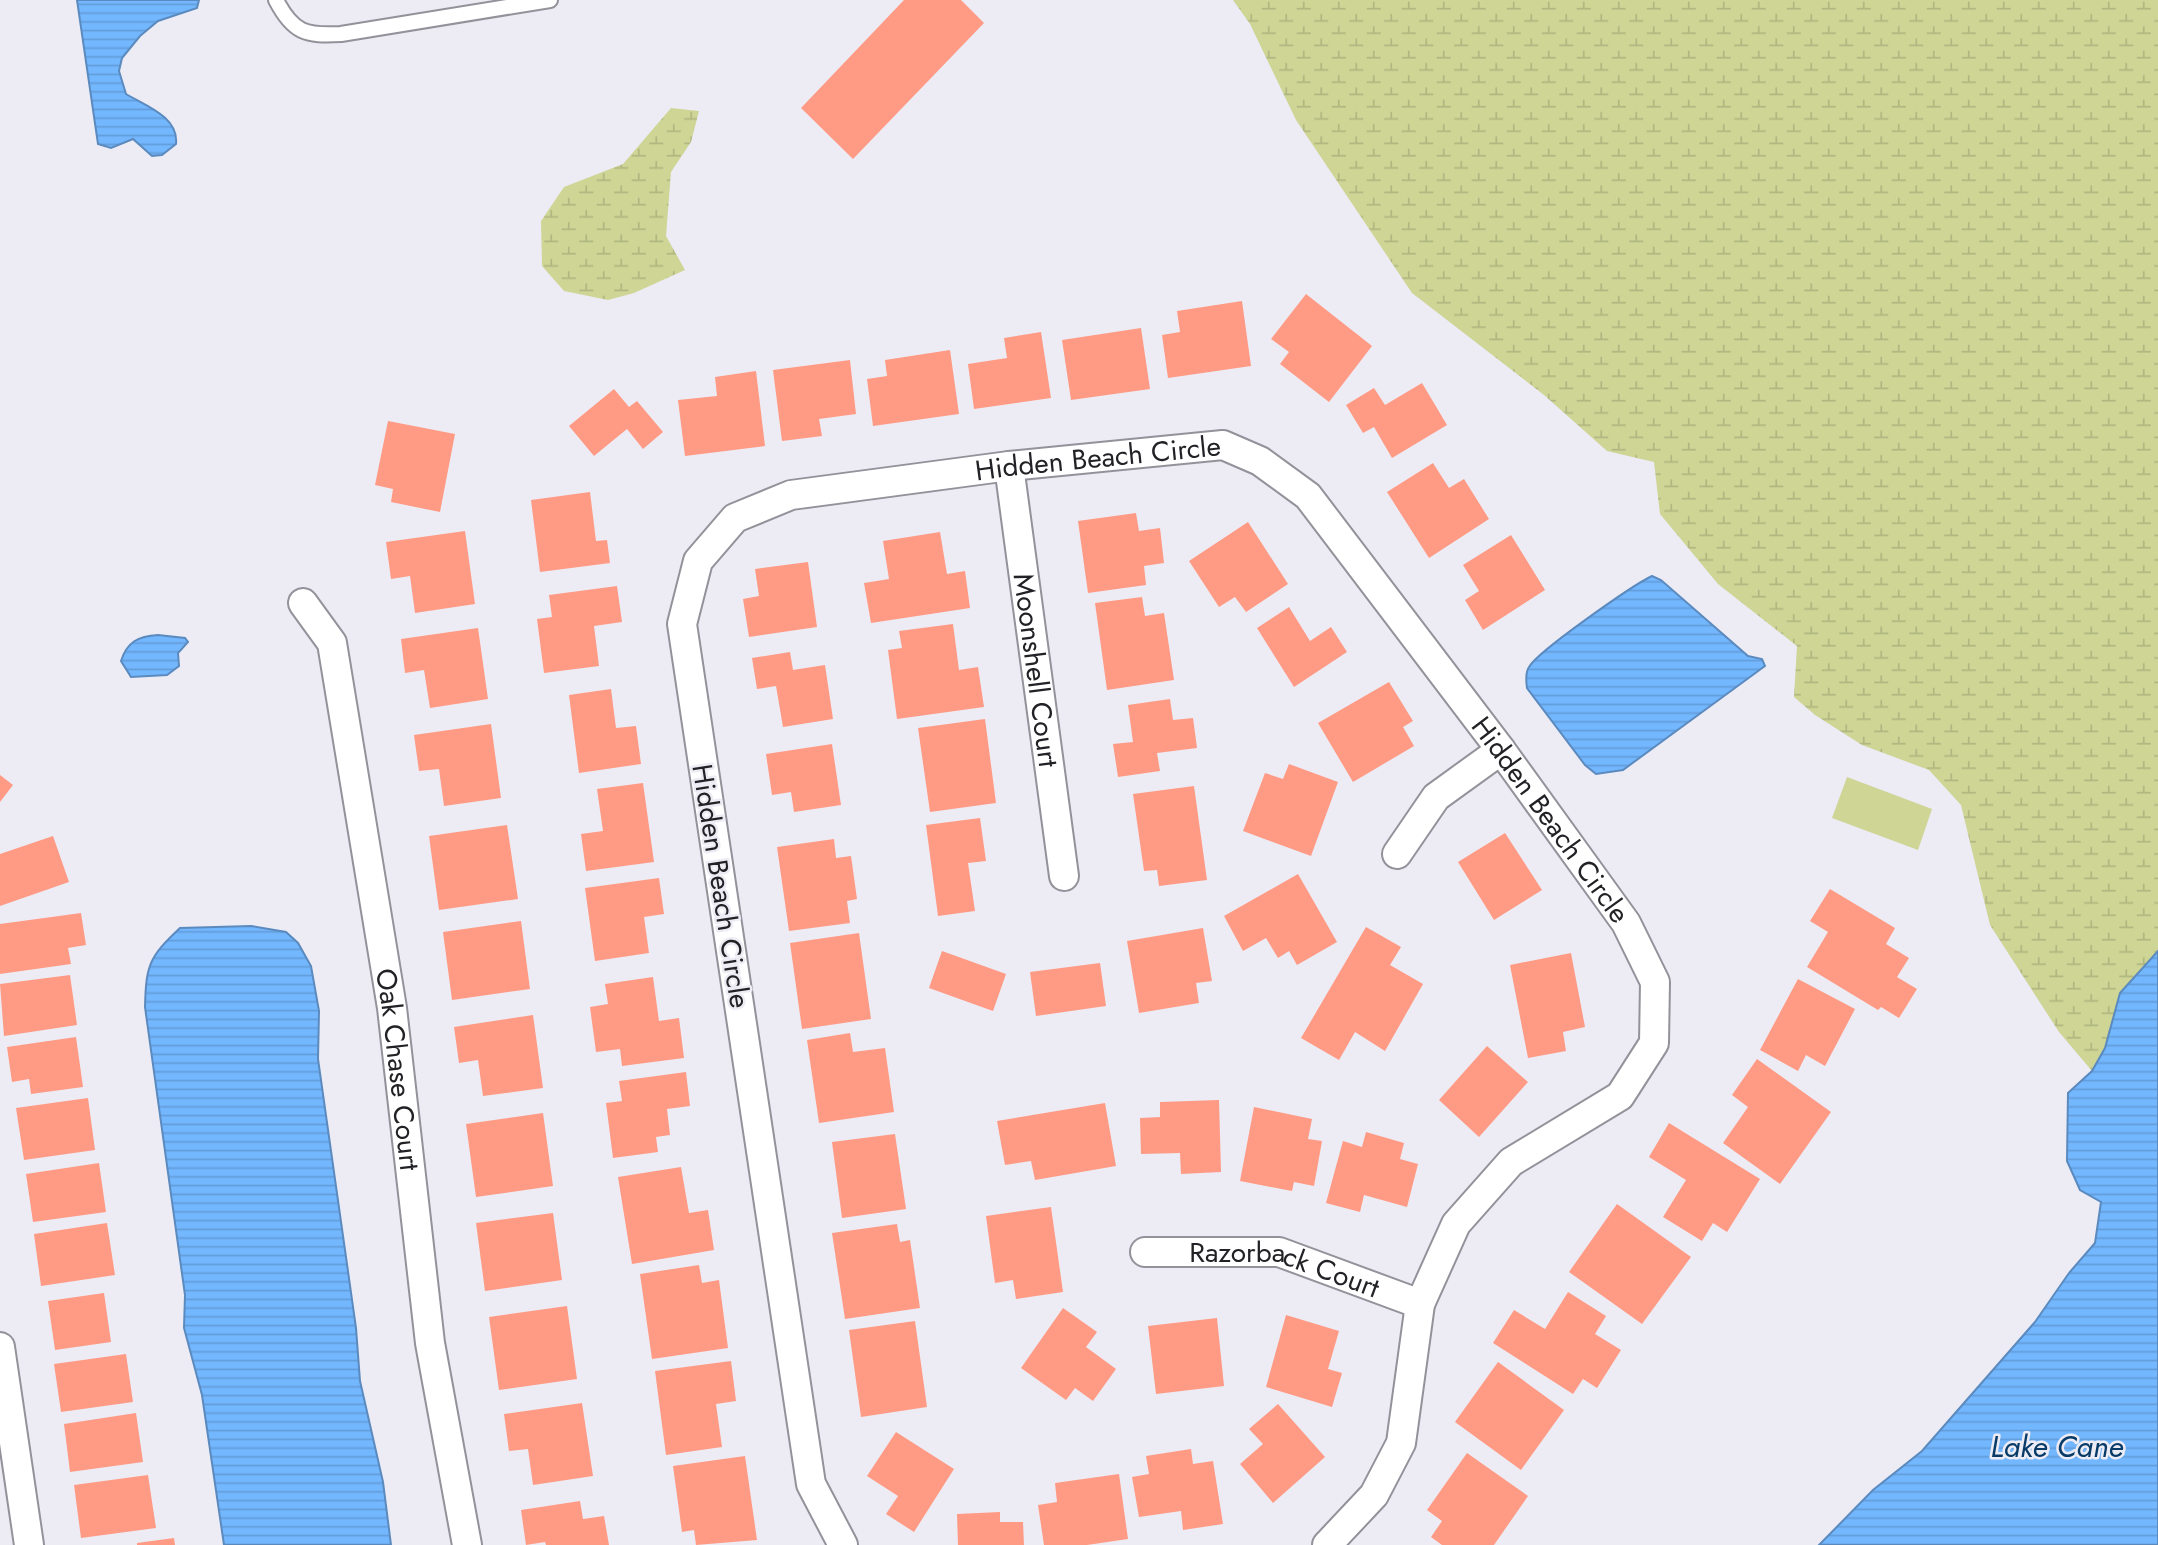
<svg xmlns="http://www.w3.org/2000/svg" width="2158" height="1545" viewBox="0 0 2158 1545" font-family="Jost,sans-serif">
<defs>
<pattern id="wetland-marsh" width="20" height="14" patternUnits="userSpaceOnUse" patternTransform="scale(1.75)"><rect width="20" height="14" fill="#ced595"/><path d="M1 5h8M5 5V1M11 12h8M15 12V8" fill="none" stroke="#b1b780"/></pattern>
<pattern id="water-rules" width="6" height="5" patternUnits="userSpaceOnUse" patternTransform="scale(1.75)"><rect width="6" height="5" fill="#73b7ff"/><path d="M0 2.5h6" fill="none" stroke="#639dda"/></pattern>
</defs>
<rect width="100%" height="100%" fill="#edecf5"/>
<path fill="url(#wetland-marsh)" d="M1233 0H2158V951L2120 993 2105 1048 2092 1071 2059 1032 1990 925 1961 805 1929 770 1862 745 1815 715 1794 697 1797 646 1718 584 1660 514 1654 462 1607 451 1544 395 1412 293 1296 120 1250 24Z
M671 108 699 111 691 142 671 172 666 236 685 270 634 293 608 300 564 291 542 266 541 221 564 187 623 164Z"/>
<path fill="#ced595" d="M1847 777 1932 809 1918 850 1832 818Z"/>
<path fill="url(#water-rules)" stroke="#5b8abe" stroke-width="2" d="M77 0H199L197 8 158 21 140 36 122 58 119 71 126 94C146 106 179 117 176 144L162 155 152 156 133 139 111 148 98 144Z
M1652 576 1661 580 1748 656 1762 659 1765 666 1623 770 1596 774 1585 765 1527 688C1526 681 1525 673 1529 667 1538 651 1633 585 1652 576Z
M158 635 185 638 188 642 178 653 179 666 167 675 131 677 121 661C127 642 138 636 158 635Z
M251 926 286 932 298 943 311 966 319 1011 318 1059 356 1328 360 1381 383 1482 391 1545H224L202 1395 184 1328 185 1295 145 1007C146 965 149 957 180 928Z
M2158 951V1545H1819L1873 1490 1922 1451 2035 1322 2069 1273 2095 1243 2101 1202 2080 1190 2067 1161 2068 1093 2092 1071 2105 1048 2120 993Z"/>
<path fill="#ff9a84" d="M904 0H961L984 23 853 159 801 108Z
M1306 294 1372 346 1329 402 1280 364 1289 352 1271 339Z
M1242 301 1251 366 1168 378 1162 335 1180 332 1177 311Z
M1141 328 1150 389 1071 400 1062 340Z
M1041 332 1051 398 974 409 968 364 1007 358 1004 338Z
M950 350 959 414 873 426 867 379 887 376 885 360Z
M850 360 856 414 819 419 822 436 782 441 773 370Z
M756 371 765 446 685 456 678 400 717 396 715 377Z
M1422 383 1447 425 1392 458 1374 427 1363 433 1346 405 1374 388 1385 405Z
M614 389 629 407 637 401 663 432 643 449 627 429 594 456 569 426Z
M388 421 455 434 440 512 391 502 393 489 375 485Z
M1433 463 1449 488 1464 479 1489 519 1429 558 1387 492Z
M590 492 596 541 607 540 610 563 540 572 531 500Z
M1136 513 1139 531 1160 528 1164 563 1144 566 1146 585 1088 593 1078 521Z
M1248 522 1288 584 1246 612 1235 597 1219 607 1189 561Z
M465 531 475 604 415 613 410 576 391 579 386 542Z
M940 532 947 574 965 571 970 608 871 623 864 583 889 579 883 541Z
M1511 535 1545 590 1483 630 1465 600 1479 591 1463 565Z
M808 562 817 627 749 637 743 599 759 596 755 569Z
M617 586 622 622 594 626 599 666 544 673 537 619 552 617 549 595Z
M1142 597 1145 616 1164 613 1174 680 1107 690 1095 603Z
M1289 607 1310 641 1331 627 1347 652 1294 687 1257 628Z
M953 624 959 670 978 667 984 707 897 719 888 650 902 648 899 631Z
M478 628 488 699 430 708 424 670 405 673 401 639Z
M790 652 793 670 825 665 833 719 783 727 776 686 757 689 752 658Z
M1389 682 1413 721 1403 727 1414 746 1353 782 1318 723Z
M611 689 616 728 636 726 641 764 579 773 569 695Z
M1170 699 1173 720 1193 718 1197 748 1157 753 1160 771 1118 777 1113 744 1133 742 1128 705Z
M985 719 996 803 930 812 918 728Z
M491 724 501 798 444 806 439 769 419 771 414 735Z
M832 744 841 805 794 812 791 792 772 795 766 754Z
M1289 764 1338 782 1311 856 1243 831 1265 773 1283 779Z
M0 775 13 785 0 802Z
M643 783 654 862 586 871 581 834 603 831 597 789Z
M1194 786 1207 880 1159 886 1157 870 1144 871 1133 794Z
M980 818 986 861 968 863 975 911 938 916 926 825Z
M507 825 518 899 439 910 429 836Z
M1505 833 1542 890 1494 920 1458 862Z
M53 836 69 882 0 906V854Z
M834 839 836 858 851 856 857 899 847 901 850 923 789 931 777 847Z
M1298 874 1337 942 1297 965 1289 951 1278 958 1266 938 1243 951 1224 916Z
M659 878 664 914 644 917 649 953 595 961 585 888Z
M1830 889 1895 928 1886 944 1909 958 1897 977 1917 989 1899 1018 1881 1007 1878 1010 1807 967 1828 932 1810 921Z
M81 913 86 945 68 948 71 964 0 974V924Z
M521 921 530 989 452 1000 443 932Z
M1366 927 1401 947 1390 965 1423 984 1385 1051 1355 1032 1339 1060 1301 1038Z
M1203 928 1212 981 1196 983 1199 1003 1139 1013 1127 941Z
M859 933 871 1019 802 1029 790 943Z
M942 951 1006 974 993 1011 929 988Z
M1571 953 1585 1027 1563 1032 1566 1051 1528 1058 1510 965Z
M1100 963 1106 1006 1036 1016 1030 972Z
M70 975 77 1025 4 1036 0 984Z
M653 977 659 1021 679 1018 684 1058 622 1066 620 1049 596 1052 590 1007 608 1004 605 984Z
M1798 979 1855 1009 1825 1066 1806 1055 1798 1071 1760 1050Z
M533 1015 543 1088 483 1096 478 1060 459 1063 454 1027Z
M850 1033 853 1052 885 1048 894 1112 819 1123 807 1040Z
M76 1037 83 1087 31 1094 29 1079 12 1082 7 1047Z
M1487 1046 1528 1082 1479 1137 1439 1100Z
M1757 1059 1831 1112 1780 1184 1723 1143 1748 1107 1732 1095Z
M686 1072 690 1106 667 1109 670 1135 656 1137 658 1152 613 1158 606 1103 622 1101 619 1081Z
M88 1098 95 1150 24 1160 16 1108Z
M1219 1100 1221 1172 1181 1174 1180 1153 1141 1154 1140 1118 1160 1117V1102Z
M1105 1103 1116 1166 1035 1180 1031 1161 1005 1165 997 1121Z
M1254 1107 1312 1119 1308 1139 1322 1141 1314 1186 1294 1182 1292 1191 1240 1181Z
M543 1113 553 1186 476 1197 466 1124Z
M1669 1123 1760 1179 1727 1232 1713 1223 1702 1241 1663 1217 1686 1180 1649 1157Z
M1366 1132 1404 1143 1400 1159 1418 1164 1407 1207 1364 1195 1360 1212 1326 1203 1343 1141 1362 1147Z
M895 1134 906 1209 842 1218 832 1142Z
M99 1163 106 1212 33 1222 26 1174Z
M681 1167 689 1213 708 1210 714 1250 632 1264 618 1177Z
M1617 1204 1691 1257 1642 1324 1569 1272Z
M1051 1207 1063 1292 1016 1299 1013 1280 995 1283 986 1216Z
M553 1213 562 1280 485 1291 476 1223Z
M107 1223 115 1275 41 1286 34 1234Z
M897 1224 900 1242 910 1240 920 1308 845 1319 832 1233Z
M699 1265 702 1283 719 1280 728 1348 652 1359 640 1274Z
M1568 1292 1606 1316 1595 1334 1621 1350 1597 1388 1583 1379 1573 1394 1493 1343 1514 1310 1545 1329Z
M104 1293 111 1342 55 1350 48 1301Z
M567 1306 577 1379 499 1390 489 1317Z
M1063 1308 1097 1332 1086 1347 1116 1369 1093 1401 1075 1388 1066 1400 1021 1368Z
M1286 1315 1339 1331 1328 1369 1342 1373 1332 1407 1266 1387Z
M1217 1318 1224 1386 1156 1394 1148 1326Z
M915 1321 927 1407 861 1417 849 1330Z
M126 1354 133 1402 61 1412 54 1364Z
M731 1361 736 1401 716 1404 722 1447 666 1455 655 1371Z
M1498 1362 1564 1410 1521 1470 1455 1422Z
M582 1403 593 1476 533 1485 528 1449 509 1451 504 1414Z
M1278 1404 1325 1457 1273 1503 1240 1464 1263 1444 1249 1429Z
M136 1413 143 1462 70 1472 64 1424Z
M896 1432 954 1469 914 1532 886 1514 898 1496 867 1476Z
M1191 1449 1193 1464 1213 1461 1223 1524 1183 1530 1181 1511 1139 1517 1132 1477 1149 1474 1146 1456Z
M1467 1453 1528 1496 1494 1545H1442L1431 1537 1442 1521 1427 1510Z
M745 1456 757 1540 696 1545 694 1530 682 1532 673 1466Z
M1119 1474 1128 1539 1087 1545H1044L1038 1505 1057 1502 1055 1483Z
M148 1475 156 1528 81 1538 74 1485Z
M580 1501 583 1519 604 1516 609 1545H546L545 1542 526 1545 521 1510Z
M1000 1512V1522H1023L1024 1545H958L957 1514Z
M174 1538 175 1545H137V1543Z"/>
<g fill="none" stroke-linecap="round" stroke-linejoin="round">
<g stroke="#92929a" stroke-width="18">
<path id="lane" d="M276 0C293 33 306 36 341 34L550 0"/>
</g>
<g stroke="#92929a" stroke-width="32">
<g id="street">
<path id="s1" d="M1009 466 1064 876"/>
<path id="s2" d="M303 603 332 643 392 1008 430 1343 467 1545"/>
<path d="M1397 854 1436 797 1501 750"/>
<path id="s3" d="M1145 1252H1279L1420 1304"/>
<path d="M0 1347 29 1545"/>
<path id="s4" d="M843 1545 811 1484 682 624 698 561 735 518 791 495 1009 466 1223 445 1260 461 1308 496 1501 750 1626 923 1655 982 1654 1043 1620 1096 1511 1162 1456 1224 1420 1304 1401 1443 1374 1495 1327 1545"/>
</g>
</g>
<use href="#lane" stroke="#fff" stroke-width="14"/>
<use href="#street" stroke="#fff" stroke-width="28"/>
</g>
<g text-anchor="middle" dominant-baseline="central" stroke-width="5" stroke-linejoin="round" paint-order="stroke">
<g font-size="28" fill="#222125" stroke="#edecf5">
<text stroke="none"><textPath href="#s4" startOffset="1430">Hidden Beach Circle</textPath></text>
<text stroke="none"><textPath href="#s1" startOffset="206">Moonshell Court</textPath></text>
<text stroke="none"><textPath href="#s4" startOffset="2060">Hidden Beach Circle</textPath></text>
<text transform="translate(721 886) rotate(81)">Hidden Beach Circle</text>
<text stroke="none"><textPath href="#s2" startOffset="481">Oak Chase Court</textPath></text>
<text stroke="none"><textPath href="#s3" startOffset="142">Razorback Court</textPath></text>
</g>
<g font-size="30" font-style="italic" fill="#093b68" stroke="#edecf5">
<text x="2057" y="1446">Lake Cane</text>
</g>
</g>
</svg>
